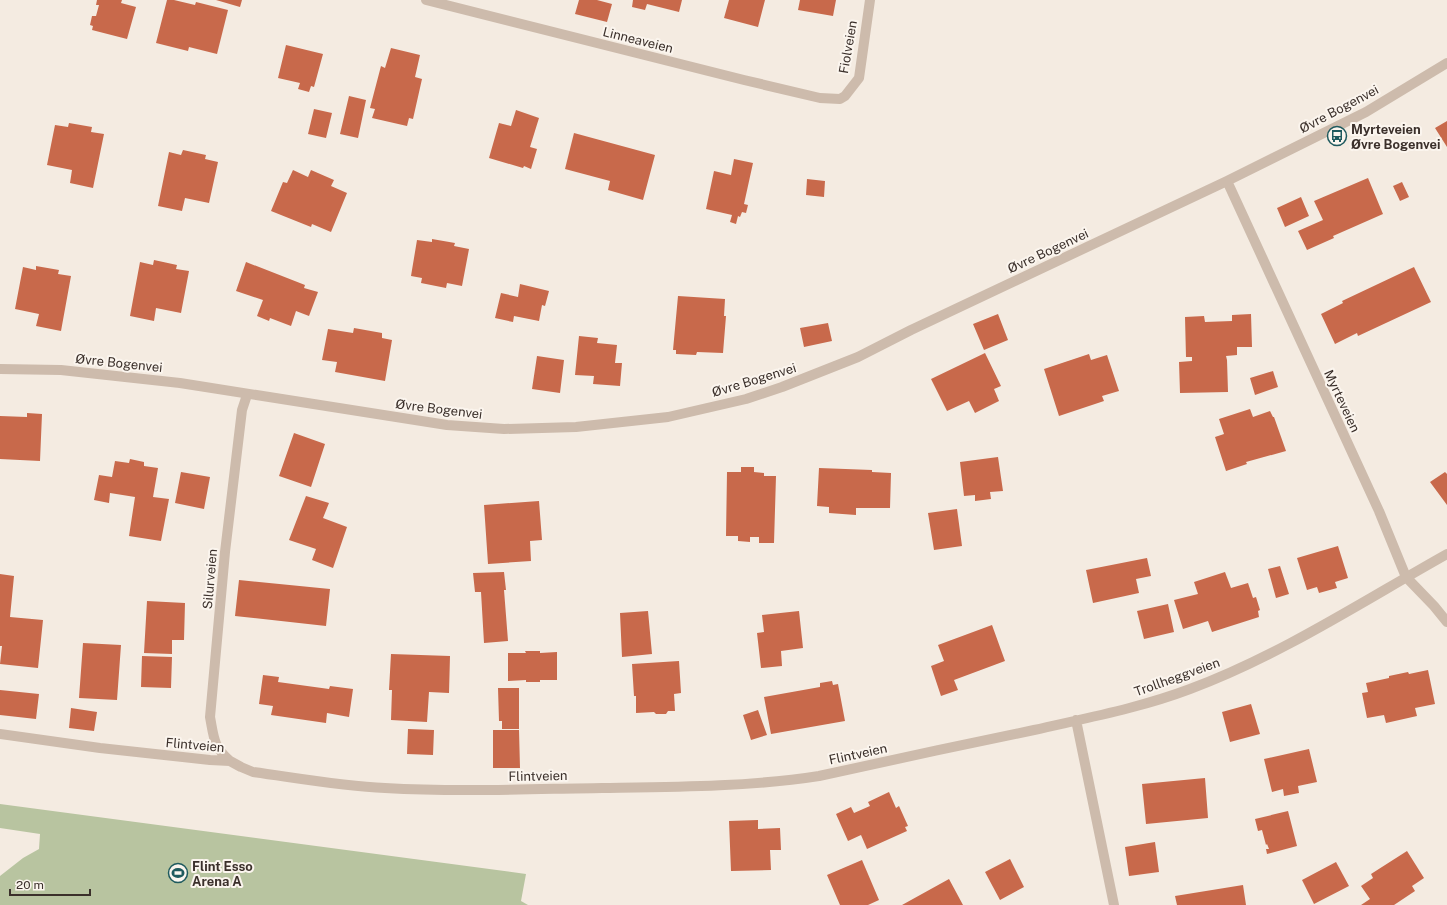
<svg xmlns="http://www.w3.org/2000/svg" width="1447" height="905" viewBox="0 0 1447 905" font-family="'Public Sans',sans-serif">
<rect width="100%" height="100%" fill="#f4ebe1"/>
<path fill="#b8c4a0" d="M0 804 526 874 521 901 528 905H0V876L23 858 39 849 40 834 0 828Z"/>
<path fill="#c8694b" d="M97 0H122L121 3 136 7 127 39 92 30 93 26 90 25 92 16H96L99 5H96Z
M167 0H174L195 5 196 2 228 10 217 54 189 47 188 51 156 43Z
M216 0H242L240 7Z
M579 0H597L612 4 607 22 575 14Z
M633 0H682L679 12 647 4 645 10 632 7Z
M729 0H765L758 27 724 18Z
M800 0H836L833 16 798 10Z
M286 45 323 54 314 87 311 86 309 92 298 89 300 83 278 78Z
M391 48 420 55 415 77 422 79 413 119 409 118 407 126 372 118 375 109 370 108 381 66 385 68Z
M349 96 366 100 358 138 340 134Z
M314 109 332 113 326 138 308 134Z
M516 110 539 118 530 147 537 149 531 169 524 166 523 168 489 158 499 123 511 126Z
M1447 121V147L1435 128Z
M69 123 92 127 91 132 104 134 93 188 70 183 72 170 47 165 55 125 68 127Z
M574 133 655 155 643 200 608 190 610 181 565 169Z
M183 150 206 155 205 159 218 162 209 203 185 198 182 211 158 206 169 152 181 155Z
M734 159 753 163 744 204 748 205 746 213 742 212 740 217 738 216 736 224 730 222 732 215 706 209 714 171 731 175Z
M293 170 308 177 311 170 334 180 331 186 347 193 331 232 312 224 311 227 271 211 283 182 287 183Z
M1368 178 1383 214 1333 236 1334 238 1307 250 1298 231 1323 220 1314 201Z
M807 179 825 181 824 197 806 195Z
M1402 182 1409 197 1400 201 1393 186Z
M1301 197 1309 216 1285 227 1277 208Z
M432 239 455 243 454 246 469 249 462 286 447 283 446 288 421 283 422 278 411 276 417 240 432 242Z
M154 260 177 265 176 269 189 271 181 313 156 308 154 321 130 316 140 262 153 265Z
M246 262 305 285 304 288 318 292 309 316 296 311 291 326 270 318 269 321 257 316 263 300 236 291Z
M36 266 59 270 58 274 71 276 61 331 36 326 39 314 15 309 23 267 36 270Z
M1414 267 1431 302 1358 336 1357 333 1335 344 1321 314 1343 303 1342 301Z
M520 284 549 291 545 306 542 305 539 321 514 316 513 322 495 318 501 293 518 297Z
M678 296 725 299 724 316H726L723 353 697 352 696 355 676 354V350H673Z
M998 314 1008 340 984 350 973 324Z
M1251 314 1252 347H1237V355L1226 356 1227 360 1228 392 1180 393 1179 362 1192 361V357H1186L1185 317 1204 316 1205 322 1232 321V315Z
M828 323 832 341 804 347 800 328Z
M354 328 382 333V338L392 340 385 381 335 372 337 362 322 360 328 329 353 333Z
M579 336 598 338 597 343 617 345 615 363H622L620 386 593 384 594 376 575 375Z
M985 353 1001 386 994 389 999 401 975 413 969 401 947 411 931 379Z
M1089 354 1091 360 1107 355 1119 391 1102 396 1104 401 1059 416 1044 369Z
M537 356 564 360 560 393 532 389Z
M1273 371 1278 387 1255 395 1250 378Z
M1250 409 1253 417 1270 411 1273 417H1274L1286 451 1246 462 1247 464 1226 471 1215 437 1224 434 1219 419Z
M27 413 42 414 40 461 0 459V416L27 417Z
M294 433 325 444 311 487 279 476Z
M998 457 1003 491 990 492 991 499 975 501V495L964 496 960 462Z
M130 459 144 462V466L158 468 153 497 169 499 161 541 129 536 135 497 110 493 109 503 94 500 99 475 112 477 115 461 129 463Z
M741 467H754V472L764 473V476H776L774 543H759V537H750V542L738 541V536H726L727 472H741Z
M819 468 872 470V472L891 473 890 508H856V515L829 513V507L817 506Z
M181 472 210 477 204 509 175 503Z
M1445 472 1447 474V505L1430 482Z
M306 496 329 503 323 518 347 527 333 568 312 560 316 549 289 540Z
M539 501 542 540 530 541 531 561 488 564 484 505Z
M957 509 962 546 934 550 928 513Z
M1338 546 1348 578 1335 582 1337 588 1319 593 1317 587 1307 590 1297 558Z
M1147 558 1151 576 1136 579 1139 593 1093 603 1086 570Z
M1280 566 1289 594 1276 598 1268 569Z
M504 572 506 590H504L508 641 484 643 481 592H475L473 573Z
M1225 572 1231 588 1248 583 1253 598 1256 597 1260 610 1258 611 1259 617 1212 632 1208 621 1183 629 1174 600 1198 594 1194 582Z
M0 574 14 576 10 617 43 620 38 668 0 664 2 646H0Z
M239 580 330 589 326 626 235 616Z
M147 601 185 603 184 640H172V654L144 653Z
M1168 604 1174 632 1144 639 1137 611Z
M648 611 652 654 622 657 620 613Z
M799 611 803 648 781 651 782 666 761 668 757 633 764 632 762 615Z
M992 625 1005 661 954 680 958 690 941 696 931 666 944 661 938 645Z
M83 643 121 645 117 700 79 698Z
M525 651H540V653L557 652V680H540V682H526V680L508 681V653H526Z
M391 654 450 656 449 693 429 692 427 722 391 720 392 690H389Z
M142 656 172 657 171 688 141 687Z
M679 661 681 693 674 694 675 711H668L666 714H656L654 712 636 713V696H634L632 664Z
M1428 670 1435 704 1415 708 1417 716 1386 723 1384 715 1367 718 1362 693 1368 692 1366 683 1389 678V676L1408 672 1409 674Z
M263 675 279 677 278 682 329 689 330 686 353 689 349 717 327 713 326 723 271 715 273 706 259 704Z
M832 681 833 685 838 684 845 721 771 734 764 697 820 687V683Z
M498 688H519V729H502V721H499Z
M0 690 39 694 36 719 0 715Z
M1251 704 1260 734 1230 742 1222 712Z
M71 708 97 712 94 731 69 728Z
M758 710 767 735 751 740 743 715Z
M408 729 434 730 433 755 407 754Z
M493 730H519L520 768H493Z
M1309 749 1317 782 1298 786 1299 793 1284 796 1283 789 1272 792 1264 759Z
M1205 778 1208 818 1146 824 1142 784Z
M889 792 896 808 899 806 908 826 905 827 907 831 867 849 861 835 848 841 836 814 851 807 854 813 870 806 868 802Z
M1288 811 1297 846 1267 854 1266 849H1269L1267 844 1266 845 1262 830 1258 831 1255 819Z
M758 820V829L780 828 781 850H770L771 870 731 871 729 821Z
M1155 842 1159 872 1129 876 1125 847Z
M1407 851 1424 878 1412 886 1415 891 1394 905H1361L1370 899 1361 886 1373 878 1371 874Z
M1010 859 1024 887 1000 900 985 872Z
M862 860 879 900 868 905H840L827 875Z
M1336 862 1349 886 1314 904 1302 880Z
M949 879 963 905H902Z
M1243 885 1246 905H1177L1175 896Z"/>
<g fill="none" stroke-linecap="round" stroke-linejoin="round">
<path stroke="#cdbbac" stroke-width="10" d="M426 0 744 80 820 98 840 99 845 96 859 78 870 0
M1227 181 1379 511 1406 577 1434 606 1447 622
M0 369 61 370 180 383 447 425 504 429 576 427 668 417 746 399 782 387 858 357 911 330 1227 181 1366 112 1447 63
M1076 720 1114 905
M0 734 100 748 210 760 230 761 241 767 253 772C297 778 341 786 385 788 457 792 530 789 602 788 675 787 747 787 819 776 891 760 962 745 1034 730 1086 718 1140 708 1190 689 1281 655 1363 601 1447 554
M230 761C213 746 214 738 210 717L225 552 242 410 247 395"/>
</g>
<defs>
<g id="bus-ring" transform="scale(1)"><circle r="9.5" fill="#fbf5ee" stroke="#1f5a5e" stroke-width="1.5"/><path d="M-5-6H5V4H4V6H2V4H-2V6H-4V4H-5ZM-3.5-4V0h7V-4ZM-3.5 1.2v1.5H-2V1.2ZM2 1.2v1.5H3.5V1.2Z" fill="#1f5a5e"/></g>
<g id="stadium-ring" transform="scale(1)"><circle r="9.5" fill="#fbf5ee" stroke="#1f5a5e" stroke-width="1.5"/><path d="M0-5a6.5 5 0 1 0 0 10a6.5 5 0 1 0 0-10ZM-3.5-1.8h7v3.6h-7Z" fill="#1f5a5e"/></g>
</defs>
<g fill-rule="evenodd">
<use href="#bus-ring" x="1337" y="136"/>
<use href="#stadium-ring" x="178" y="873"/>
</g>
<g text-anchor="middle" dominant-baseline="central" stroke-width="4" stroke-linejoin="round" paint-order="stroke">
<g font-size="13" fill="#3b302b" stroke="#fbf5ee">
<text transform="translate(638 40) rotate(14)">Linneaveien</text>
<text transform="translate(848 47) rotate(-80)">Fiolveien</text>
<text transform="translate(1339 109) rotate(-28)">Øvre Bogenvei</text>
<text transform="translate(1048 251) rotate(-25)">Øvre Bogenvei</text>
<text transform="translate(119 363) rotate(6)">Øvre Bogenvei</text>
<text transform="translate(754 380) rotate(-17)">Øvre Bogenvei</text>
<text transform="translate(1342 401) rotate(65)">Myrteveien</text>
<text transform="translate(439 409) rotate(7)">Øvre Bogenvei</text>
<text transform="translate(210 579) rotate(-85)">Silurveien</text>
<text transform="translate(1177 677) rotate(-20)">Trollheggveien</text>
<text transform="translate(195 745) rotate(5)">Flintveien</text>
<text transform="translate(858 754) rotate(-12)">Flintveien</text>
<text transform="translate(538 776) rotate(-1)">Flintveien</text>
</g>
<g font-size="13" font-weight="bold" fill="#3b302b" stroke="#fbf5ee" text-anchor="start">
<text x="1351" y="129">Myrteveien<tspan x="1351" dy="15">Øvre Bogenvei</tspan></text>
<text x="192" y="866">Flint Esso<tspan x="192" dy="15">Arena A</tspan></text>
</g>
</g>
<path d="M10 889v6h80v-6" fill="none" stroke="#3b302b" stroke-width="2"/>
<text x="16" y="889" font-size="12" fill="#3b302b" stroke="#fbf5ee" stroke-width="3" paint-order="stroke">20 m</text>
</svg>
